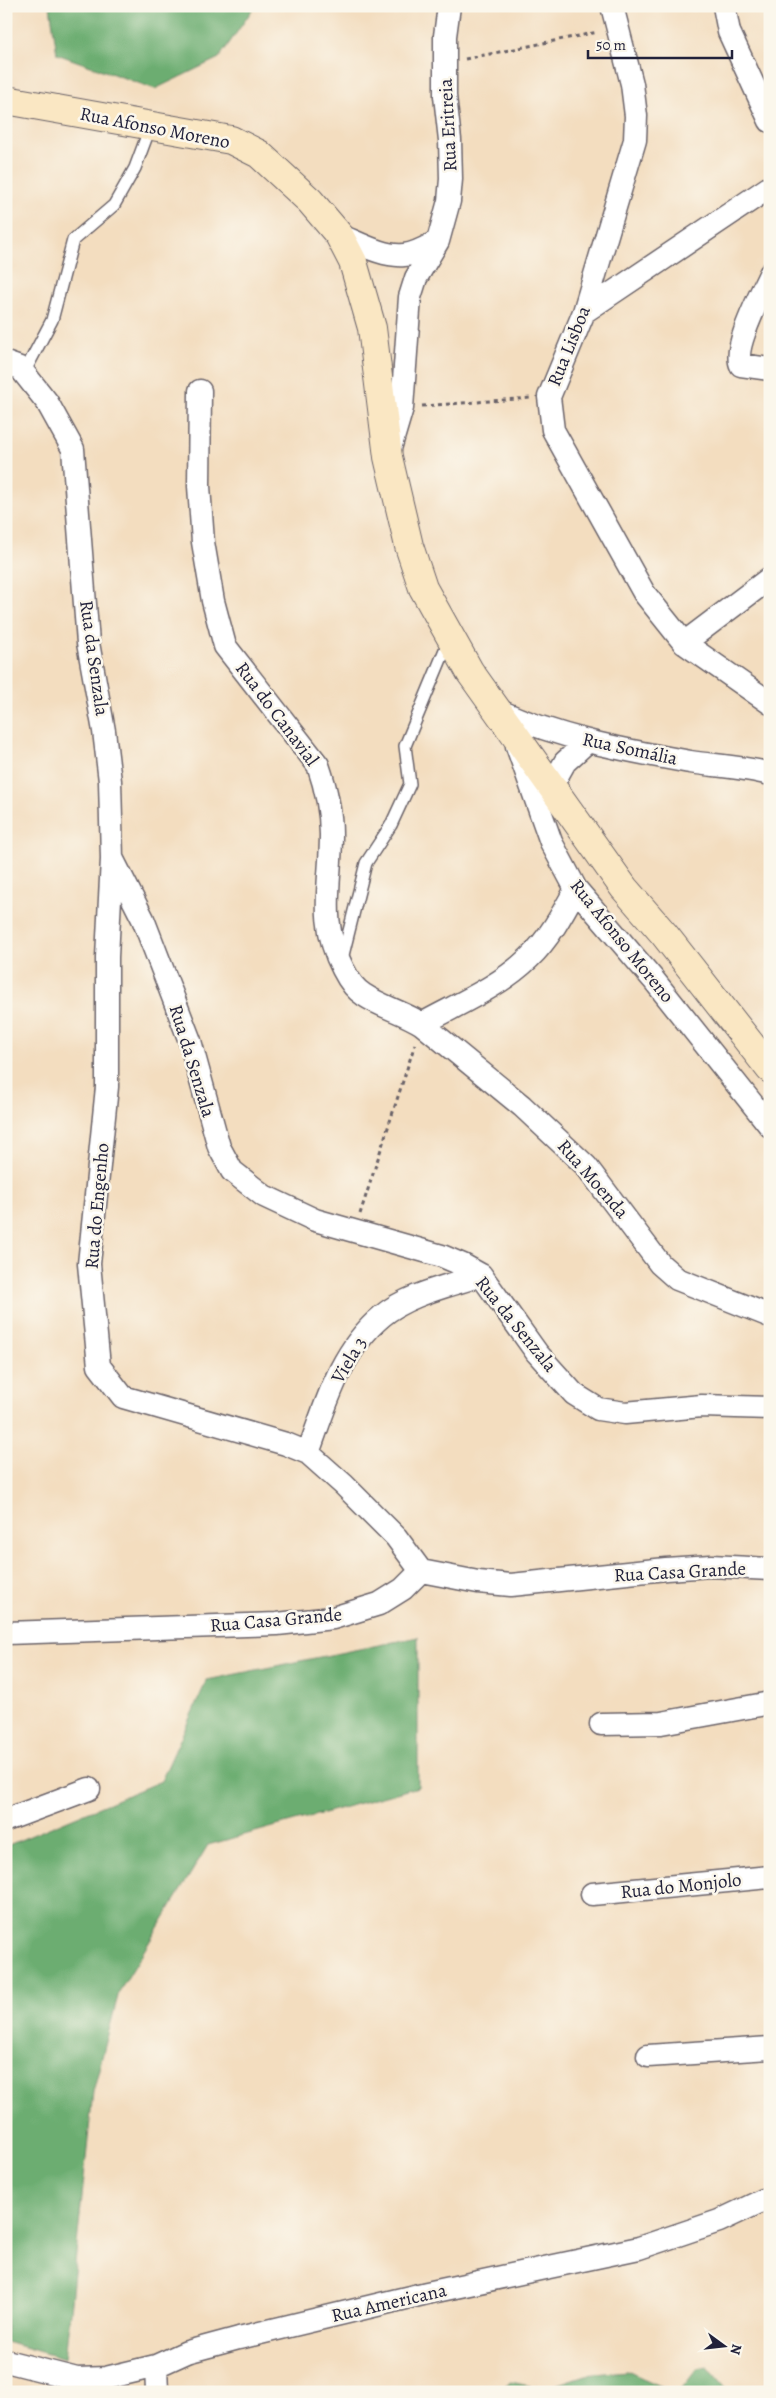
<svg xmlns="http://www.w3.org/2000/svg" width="776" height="2398" viewBox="0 0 776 2398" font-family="Alegreya,serif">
<rect width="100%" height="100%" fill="#fbf7ec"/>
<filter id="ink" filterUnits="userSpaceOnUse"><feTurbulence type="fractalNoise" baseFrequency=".02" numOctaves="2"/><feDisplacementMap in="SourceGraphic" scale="10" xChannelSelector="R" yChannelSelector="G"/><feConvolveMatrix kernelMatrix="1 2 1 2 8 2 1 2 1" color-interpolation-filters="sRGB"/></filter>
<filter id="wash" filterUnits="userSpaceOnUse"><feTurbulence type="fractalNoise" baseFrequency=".0096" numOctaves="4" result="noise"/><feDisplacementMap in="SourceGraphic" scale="20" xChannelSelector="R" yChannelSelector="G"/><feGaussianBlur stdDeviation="1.12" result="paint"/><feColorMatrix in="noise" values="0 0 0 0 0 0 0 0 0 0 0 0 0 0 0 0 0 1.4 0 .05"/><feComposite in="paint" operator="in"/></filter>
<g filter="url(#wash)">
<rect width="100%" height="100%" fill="#f3ddbf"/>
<path fill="#6cad71" stroke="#476856" d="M50 6H255L219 58 155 89 57 54Z
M418 1637V1787L208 1845 119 1992 93 2092 65 2359 6 2342V1846L161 1781 207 1680Z
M708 2367 729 2392H679L697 2369Z
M627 2371 674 2392H493L511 2382 543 2389 585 2375Z"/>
</g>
<g filter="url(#ink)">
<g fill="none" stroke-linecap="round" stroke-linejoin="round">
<g stroke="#6b6369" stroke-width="14">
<path id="service" d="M24 373 52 320 73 240 114 205 135 168 151 125
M342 959 366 863 391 825 410 784 405 746 449 640"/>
</g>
<g stroke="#6b6369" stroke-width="25">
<path id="minor" d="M612 6 632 84 636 116 635 140 584 312 549 397 553 430 644 593 684 643 770 703
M724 6 729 32 770 121
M339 235C359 243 383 257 404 255 416 254 427 247 438 241
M770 274C762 292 732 348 741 365L770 369
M584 312 770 187
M6 363 20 368 47 402 73 449 88 643 104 731 110 781 112 859 107 957V1087L89 1264 99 1366 123 1397 286 1444 308 1453 344 1485 396 1537 421 1571
M200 391 199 486 203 542 213 601 225 646 318 765C326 788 331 810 331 835 331 885 318 921 343 969 348 979 354 989 364 995 382 1007 403 1012 422 1024L522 1106 586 1166 660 1264 677 1279 770 1316
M389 452 402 408 410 297 416 278 438 241 449 201 451 179 450 140 445 96V36L449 6
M684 643 770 578
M495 709C557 738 624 750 690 762 717 766 744 767 770 774
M517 746 551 842 576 889 653 979 770 1126
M551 787 565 762 588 741
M113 860 143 919 190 1041 219 1147 232 1171 264 1196 315 1220 442 1256 463 1265 481 1275 537 1353 574 1394 598 1409 625 1413 702 1406 770 1408
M422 1024C458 1004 499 987 529 958 549 939 563 913 576 889
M308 1453C326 1404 340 1351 382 1316 408 1294 449 1286 481 1275
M421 1571 478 1582 511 1585 666 1569 711 1566 770 1569
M6 1633 277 1624 333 1618 379 1604 403 1589 421 1571
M601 1724 661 1723 770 1703
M6 1820 89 1789
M592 1894 770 1877
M648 2056 770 2048
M6 2361 77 2379 106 2378 156 2366 187 2352 239 2338 427 2293 639 2248 719 2221 770 2197
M156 2366 157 2392"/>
</g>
<g stroke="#6b6369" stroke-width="30">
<path id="secondary" d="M6 100 231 140 259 154 310 201 339 235 353 262 372 328 388 457 409 546 423 588 470 672 624 888 664 934 770 1069"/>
</g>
<path stroke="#6b6369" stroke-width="3" stroke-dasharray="4 4" stroke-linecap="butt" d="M465 59 598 32
M422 406 531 398
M360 1214 415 1044"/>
<use href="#service" stroke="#fff" stroke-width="11"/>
<use href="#minor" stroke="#fff" stroke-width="22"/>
<use href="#secondary" stroke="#fae7c3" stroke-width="28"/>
</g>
</g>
<g text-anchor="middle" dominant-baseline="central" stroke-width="5" stroke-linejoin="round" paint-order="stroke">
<g font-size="19" fill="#22223b" stroke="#fbf7ec">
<text transform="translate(448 125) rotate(-93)">Rua Eritreia</text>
<text transform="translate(155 128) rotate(11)">Rua Afonso Moreno</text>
<text transform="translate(569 346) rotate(-68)">Rua Lisboa</text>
<text transform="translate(94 658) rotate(82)">Rua da Senzala</text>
<text transform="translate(277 714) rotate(53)">Rua do Canavial</text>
<text transform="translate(630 749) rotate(12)">Rua Somália</text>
<text transform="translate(622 941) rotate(51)">Rua Afonso Moreno</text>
<text transform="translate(192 1061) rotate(73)">Rua da Senzala</text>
<text transform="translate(593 1179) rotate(49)">Rua Moenda</text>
<text transform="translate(97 1206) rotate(-85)">Rua do Engenho</text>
<text transform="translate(516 1324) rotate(51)">Rua da Senzala</text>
<text transform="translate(349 1360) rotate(-59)">Viela 3</text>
<text transform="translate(680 1572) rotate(-3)">Rua Casa Grande</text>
<text transform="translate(276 1620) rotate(-5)">Rua Casa Grande</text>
<text transform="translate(681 1886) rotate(-6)">Rua do Monjolo</text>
<text transform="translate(389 2303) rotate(-13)">Rua Americana</text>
</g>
</g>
<rect width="776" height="2398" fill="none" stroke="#fbf7ec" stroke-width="25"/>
<g transform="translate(724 2346) rotate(105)" stroke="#fbf7ec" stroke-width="4" paint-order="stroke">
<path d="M0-4L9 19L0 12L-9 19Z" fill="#22223b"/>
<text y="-8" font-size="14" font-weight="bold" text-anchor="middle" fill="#22223b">N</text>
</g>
<path d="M588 50v8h144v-8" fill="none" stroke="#22223b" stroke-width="2.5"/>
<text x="596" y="50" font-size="15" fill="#22223b" stroke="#fbf7ec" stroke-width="4" paint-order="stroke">50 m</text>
</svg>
